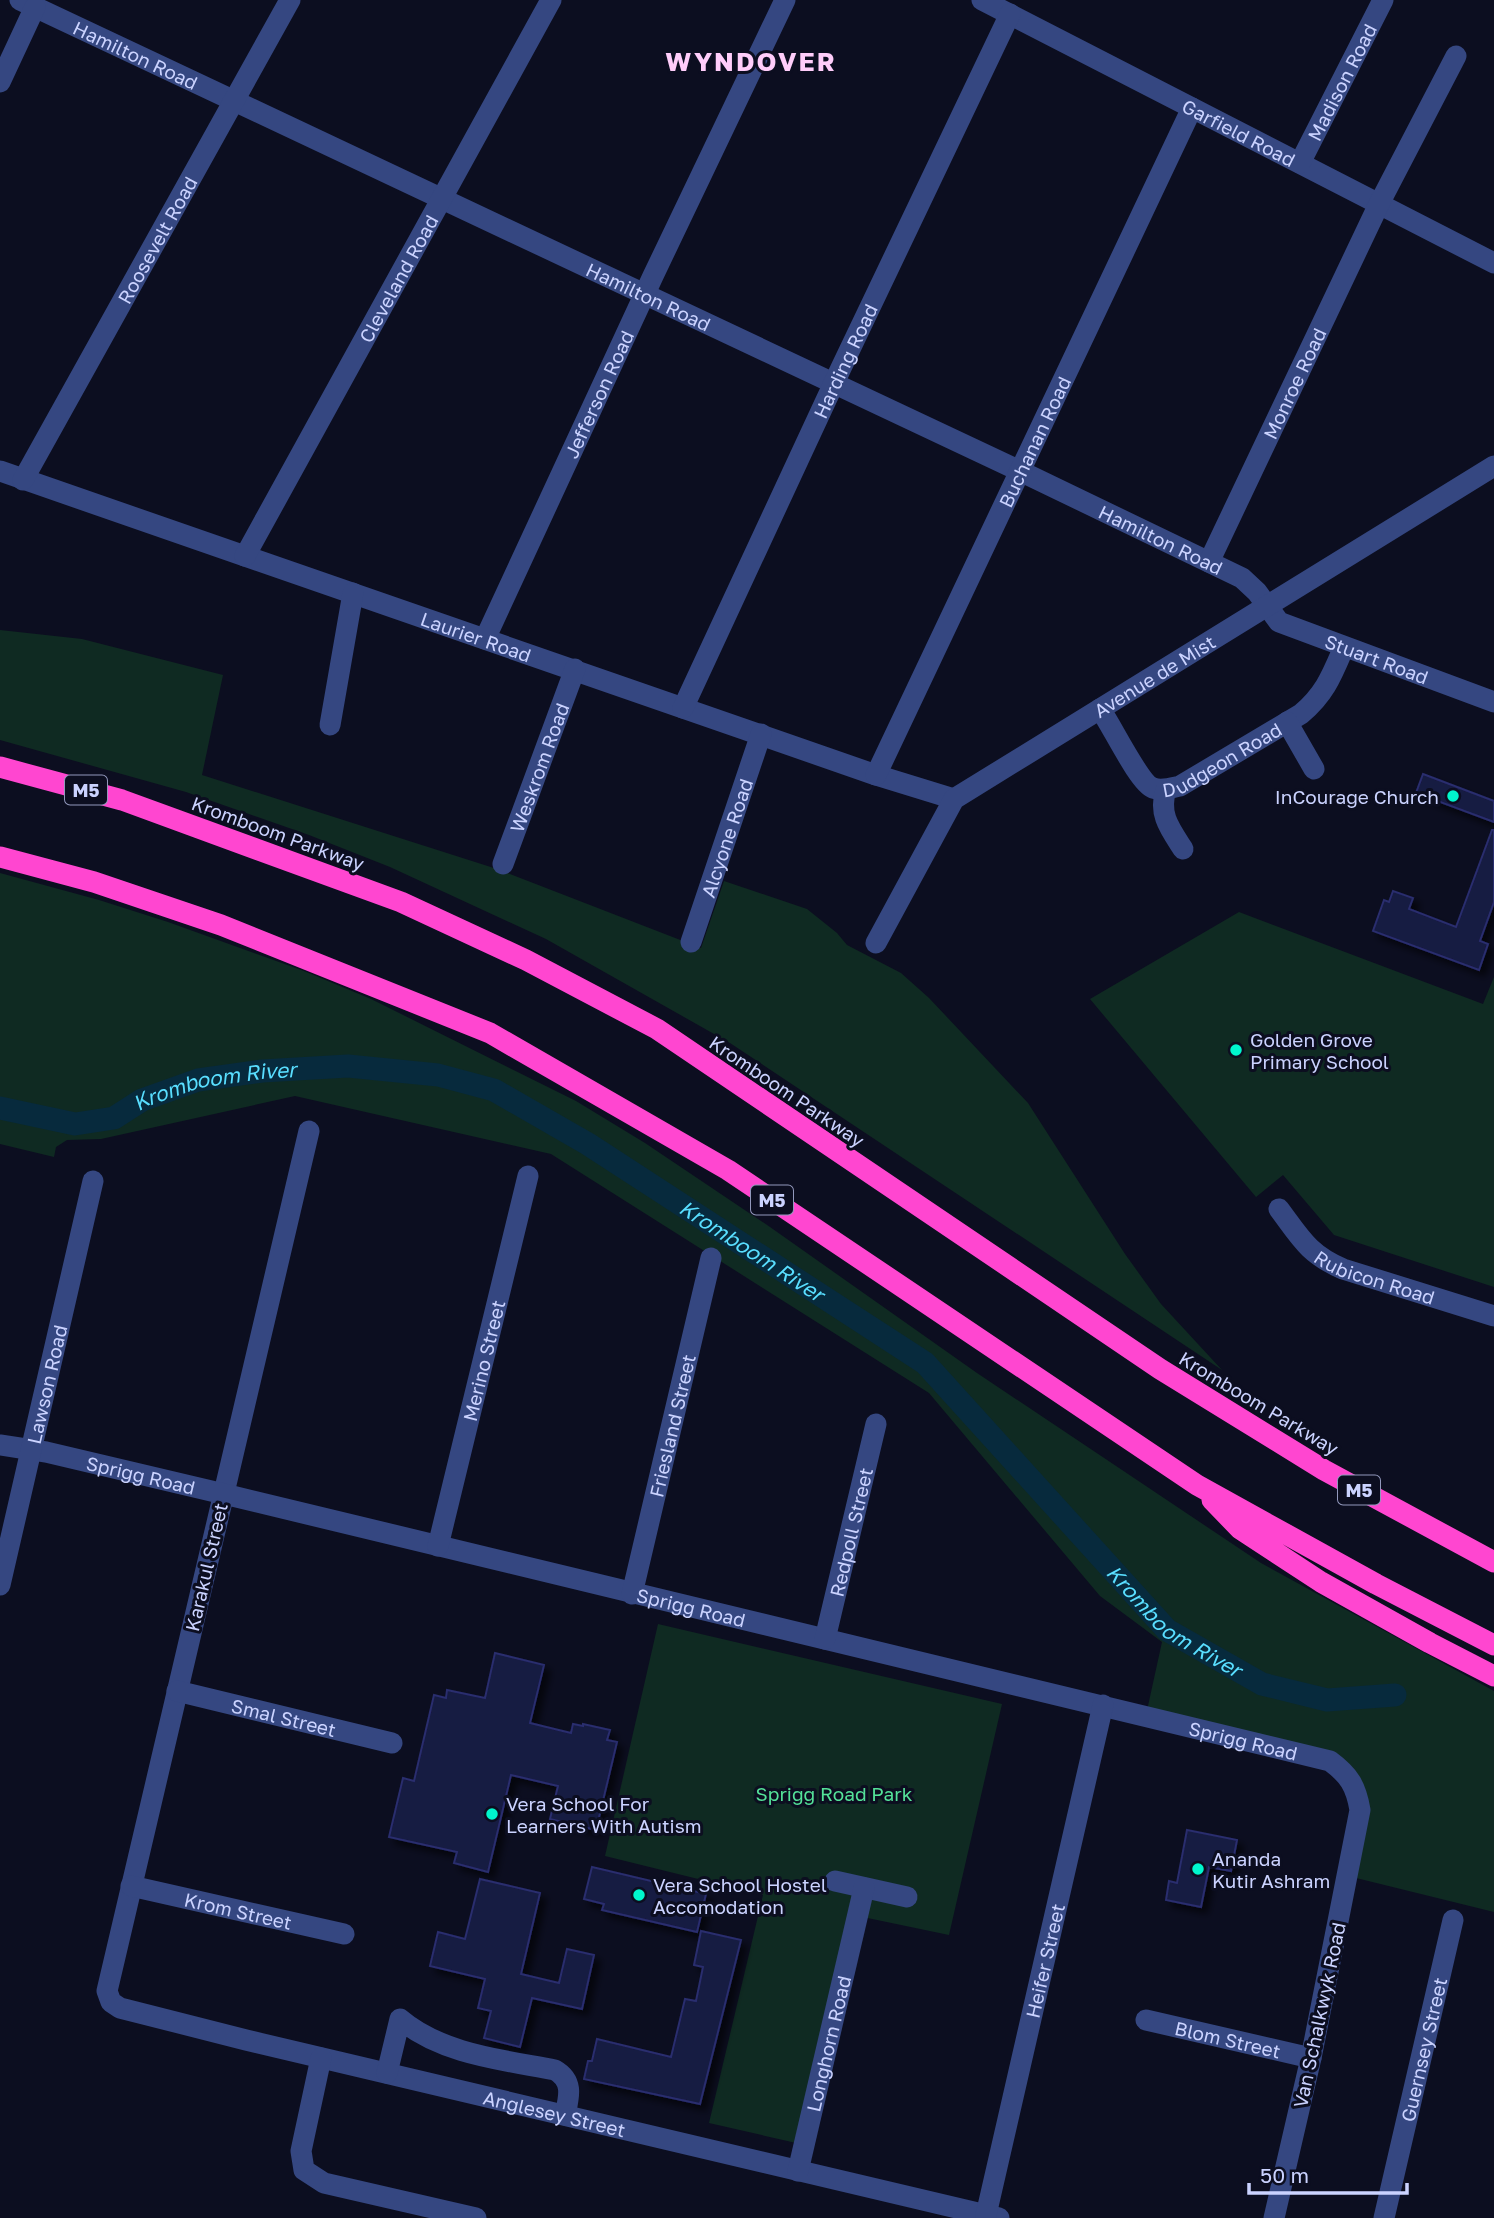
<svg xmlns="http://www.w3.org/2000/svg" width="1494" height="2218" viewBox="0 0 1494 2218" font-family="'Golos Text',sans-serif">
<defs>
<filter id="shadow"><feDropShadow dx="6" dy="6" stdDeviation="3.5" flood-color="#0009"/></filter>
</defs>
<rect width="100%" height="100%" fill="#0c0e20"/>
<path fill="#0f2a22" d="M0 630 82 639 223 675 202 775 497 869 701 948 724 881 807 909 837 933 847 945 901 973 929 998 1028 1103 1125 1254 1161 1304 1222 1370 730 1043 546 939 390 867 309 835 186 792 0 740Z
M0 873 99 900 168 922 304 971 371 999 576 1101 645 1143 770 1227 977 1373 1261 1563 1494 1691V1912L1348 1876 1360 1810 1347 1773 1146 1715 1162 1642 1100 1596 929 1393 551 1154 295 1096 101 1139 67 1140 56 1147 54 1157 0 1144Z
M1239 912 1483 1004 1494 977V1287L1334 1235 1283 1175 1256 1197 1090 999Z
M658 1624 1002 1704 949 1935 858 1916 805 2145 709 2123 763 1895 605 1856Z"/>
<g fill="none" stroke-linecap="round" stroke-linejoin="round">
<path stroke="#072a3d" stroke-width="23" id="s1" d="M0 1108 75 1124 114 1118 142 1100 198 1080 262 1071 348 1066 438 1075 494 1090 588 1144 925 1363 1167 1630 1262 1684 1327 1700 1395 1695"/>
</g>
<path fill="#171a42" stroke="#292d6e" stroke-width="2" filter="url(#shadow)" d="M1423 774 1494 801V822L1416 793Z
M1492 830H1494V902L1480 941 1488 944 1479 970 1373 931 1384 900 1389 902 1393 891 1413 898 1409 909 1456 927Z
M495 1653 544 1665 530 1723 571 1733 573 1724 583 1726V1724L610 1730 607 1740 617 1742 596 1830 550 1819 558 1786 511 1775 488 1872 454 1863 457 1852 389 1837 403 1778 414 1781 434 1695 446 1698 447 1690 485 1698Z
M1187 1830 1237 1840 1231 1871 1209 1867 1201 1907 1166 1900 1169 1881 1177 1883Z
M592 1867 706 1894 697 1932 602 1910 604 1904 584 1899Z
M480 1879 540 1893 521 1974 559 1983 567 1949 594 1955 582 2009 532 1998 520 2047 484 2038 491 2011 478 2008 485 1979 430 1966 438 1932 465 1939Z
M701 1931 741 1940 700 2104 584 2079 588 2061H592L597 2039 671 2057 685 1999 696 2001 703 1967 694 1965Z"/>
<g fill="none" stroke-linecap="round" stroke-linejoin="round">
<g stroke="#354781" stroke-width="21">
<path id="s2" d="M20 0 1020 471 1242 578 1257 592 1279 622 1494 702"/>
<path id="s3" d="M982 0 1494 263"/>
<path d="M0 82 35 7"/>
<path id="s4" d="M1300 163 1383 0"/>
<path id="s5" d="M0 471 876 775 954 799"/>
<path id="s6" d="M23 480 290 0"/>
<path id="s7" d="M245 556 551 0"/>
<path id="s8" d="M1209 562 1379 204 1456 56"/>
<path id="s9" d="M485 639 653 276 785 0"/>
<path id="s10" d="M683 708 841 368 1010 14"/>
<path id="s11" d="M1100 709C1111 724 1139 783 1153 788 1162 791 1171 788 1180 786L1301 714C1325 694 1332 675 1344 647"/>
<path d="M1287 722 1314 769"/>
<path d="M330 725 353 593"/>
<path id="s12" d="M876 775 1192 108"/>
<path d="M1166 790C1158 814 1170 829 1183 849"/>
<path id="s13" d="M503 864 575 669"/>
<path id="s14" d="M691 942 761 734"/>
<path id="s15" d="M876 943 954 799 1494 466"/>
<path id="s16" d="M309 1131 107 1991 111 2002 120 2008 246 2040 999 2218"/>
<path id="s17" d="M1279 1209C1300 1237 1308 1254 1343 1269L1494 1316"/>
<path id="s18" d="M0 1445 46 1452 224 1494 1330 1761C1349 1775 1356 1786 1360 1810L1311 2058 1274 2218"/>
<path id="s19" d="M438 1546 528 1176"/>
<path id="s20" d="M0 1585 93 1181"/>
<path id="s21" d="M632 1594 711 1258"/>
<path id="s22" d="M825 1639 876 1424"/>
<path id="s23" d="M177 1691 392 1743"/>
<path d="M835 1881 907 1897"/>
<path id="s24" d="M131 1886 344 1934"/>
<path id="s25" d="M1146 2020 1311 2058"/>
<path d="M321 2058 301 2151 304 2170 324 2183 476 2218"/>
<path d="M387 2073 400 2019C441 2054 503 2060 555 2070 574 2081 569 2097 565 2115"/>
<path id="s26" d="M798 2171 864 1888"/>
<path id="s27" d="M986 2215 1103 1705"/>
<path id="s28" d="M1384 2218 1453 1920"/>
</g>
<path stroke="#ff46d0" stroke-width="21" d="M0 767 122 800 401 902 526 960 657 1029 1160 1369 1324 1470 1494 1562
M0 857 94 882 221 925 490 1033 728 1170 1197 1485 1376 1584 1494 1645
M1212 1500 1240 1529 1321 1582 1430 1643 1494 1676"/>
</g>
<g fill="#00f6cd" stroke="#0c0e20" stroke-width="2.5">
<circle cx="1453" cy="796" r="7"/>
<circle cx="1236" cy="1050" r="7"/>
<circle cx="492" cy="1814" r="7"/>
<circle cx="1198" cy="1869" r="7"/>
<circle cx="639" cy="1895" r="7"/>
</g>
<g text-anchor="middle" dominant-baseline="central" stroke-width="6" stroke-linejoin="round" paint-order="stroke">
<g fill="#0c0e20" stroke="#9298bc" stroke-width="2">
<rect x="65" y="775.5" width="42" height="29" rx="5"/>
<rect x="751" y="1185.5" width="42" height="29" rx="5"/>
<rect x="1338" y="1475.5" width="42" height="29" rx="5"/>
</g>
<g font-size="18" font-weight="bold" fill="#cbd3ff">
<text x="86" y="790">M5</text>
<text x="772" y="1200">M5</text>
<text x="1359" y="1490">M5</text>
</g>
<g font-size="19" fill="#cbd3ff" stroke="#0c0e20">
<text stroke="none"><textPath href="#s2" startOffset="128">Hamilton Road</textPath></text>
<text stroke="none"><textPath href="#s4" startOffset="91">Madison Road</textPath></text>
<text stroke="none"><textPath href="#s3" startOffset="289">Garfield Road</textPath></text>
<text stroke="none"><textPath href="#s6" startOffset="275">Roosevelt Road</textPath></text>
<text stroke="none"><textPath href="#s7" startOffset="317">Cleveland Road</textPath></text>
<text stroke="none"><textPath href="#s2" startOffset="695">Hamilton Road</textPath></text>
<text stroke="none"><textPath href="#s10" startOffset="383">Harding Road</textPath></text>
<text stroke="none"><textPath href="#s8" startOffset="198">Monroe Road</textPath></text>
<text stroke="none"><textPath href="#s9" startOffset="270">Jefferson Road</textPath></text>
<text stroke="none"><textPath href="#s12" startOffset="369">Buchanan Road</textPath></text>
<text stroke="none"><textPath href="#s2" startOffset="1262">Hamilton Road</textPath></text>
<text stroke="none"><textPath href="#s5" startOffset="504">Laurier Road</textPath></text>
<text stroke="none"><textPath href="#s2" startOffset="1514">Stuart Road</textPath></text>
<text stroke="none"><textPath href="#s15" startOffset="399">Avenue de Mist</textPath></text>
<text stroke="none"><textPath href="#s11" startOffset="172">Dudgeon Road</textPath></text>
<text stroke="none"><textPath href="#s13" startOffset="103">Weskrom Road</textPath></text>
<text transform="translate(278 833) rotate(20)">Kromboom Parkway</text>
<text stroke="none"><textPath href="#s14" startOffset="110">Alcyone Road</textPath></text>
<text transform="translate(787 1091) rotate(34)">Kromboom Parkway</text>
<text stroke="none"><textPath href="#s17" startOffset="122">Rubicon Road</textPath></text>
<text stroke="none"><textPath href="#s19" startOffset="191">Merino Street</textPath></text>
<text stroke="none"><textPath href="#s20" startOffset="206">Lawson Road</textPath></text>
<text transform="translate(1259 1403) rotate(31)">Kromboom Parkway</text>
<text stroke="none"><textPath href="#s21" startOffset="173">Friesland Street</textPath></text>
<text stroke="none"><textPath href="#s18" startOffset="144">Sprigg Road</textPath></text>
<text stroke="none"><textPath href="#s22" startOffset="110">Redpoll Street</textPath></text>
<text transform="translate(206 1567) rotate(-77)">Karakul Street</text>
<text stroke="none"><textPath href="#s18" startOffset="710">Sprigg Road</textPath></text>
<text stroke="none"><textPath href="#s23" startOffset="110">Smal Street</textPath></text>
<text stroke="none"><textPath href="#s18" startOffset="1278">Sprigg Road</textPath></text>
<text stroke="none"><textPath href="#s24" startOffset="110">Krom Street</textPath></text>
<text stroke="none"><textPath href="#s27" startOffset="261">Heifer Street</textPath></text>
<text transform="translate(1319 2015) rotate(-78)">Van Schalkwyk Road</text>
<text stroke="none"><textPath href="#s25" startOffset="84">Blom Street</textPath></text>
<text stroke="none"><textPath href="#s26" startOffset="131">Longhorn Road</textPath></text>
<text stroke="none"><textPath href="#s28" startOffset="173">Guernsey Street</textPath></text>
<text stroke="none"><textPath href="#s16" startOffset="1353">Anglesey Street</textPath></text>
</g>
<g font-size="19" fill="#cbd3ff" stroke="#0c0e20" text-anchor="start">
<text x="1439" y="796" text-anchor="end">InCourage Church</text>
<text x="1250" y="1039">Golden Grove<tspan x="1250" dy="22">Primary School</tspan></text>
<text x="506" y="1803">Vera School For<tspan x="506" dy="22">Learners With Autism</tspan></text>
<text x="1212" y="1858">Ananda<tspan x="1212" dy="22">Kutir Ashram</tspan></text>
<text x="653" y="1884">Vera School Hostel<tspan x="653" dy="22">Accomodation</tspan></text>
</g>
<g font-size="19" fill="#54e299" stroke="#0c0e20">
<text x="834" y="1793">Sprigg Road Park</text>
</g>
<g font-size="21" font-style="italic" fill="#59deff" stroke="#0c0e20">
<text stroke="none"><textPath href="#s1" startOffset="224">Kromboom River</textPath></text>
<text stroke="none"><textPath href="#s1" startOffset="812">Kromboom River</textPath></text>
<text stroke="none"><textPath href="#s1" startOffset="1379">Kromboom River</textPath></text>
</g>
<g font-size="26" font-weight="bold" letter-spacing="2" fill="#ffcdfa" stroke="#0c0e20">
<text x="751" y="61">WYNDOVER</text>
</g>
</g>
<path d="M1249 2183v10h158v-10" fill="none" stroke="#cbd3ff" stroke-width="3.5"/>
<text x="1260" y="2183" font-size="21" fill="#cbd3ff" stroke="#0c0e20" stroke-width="5" paint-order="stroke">50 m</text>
</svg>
